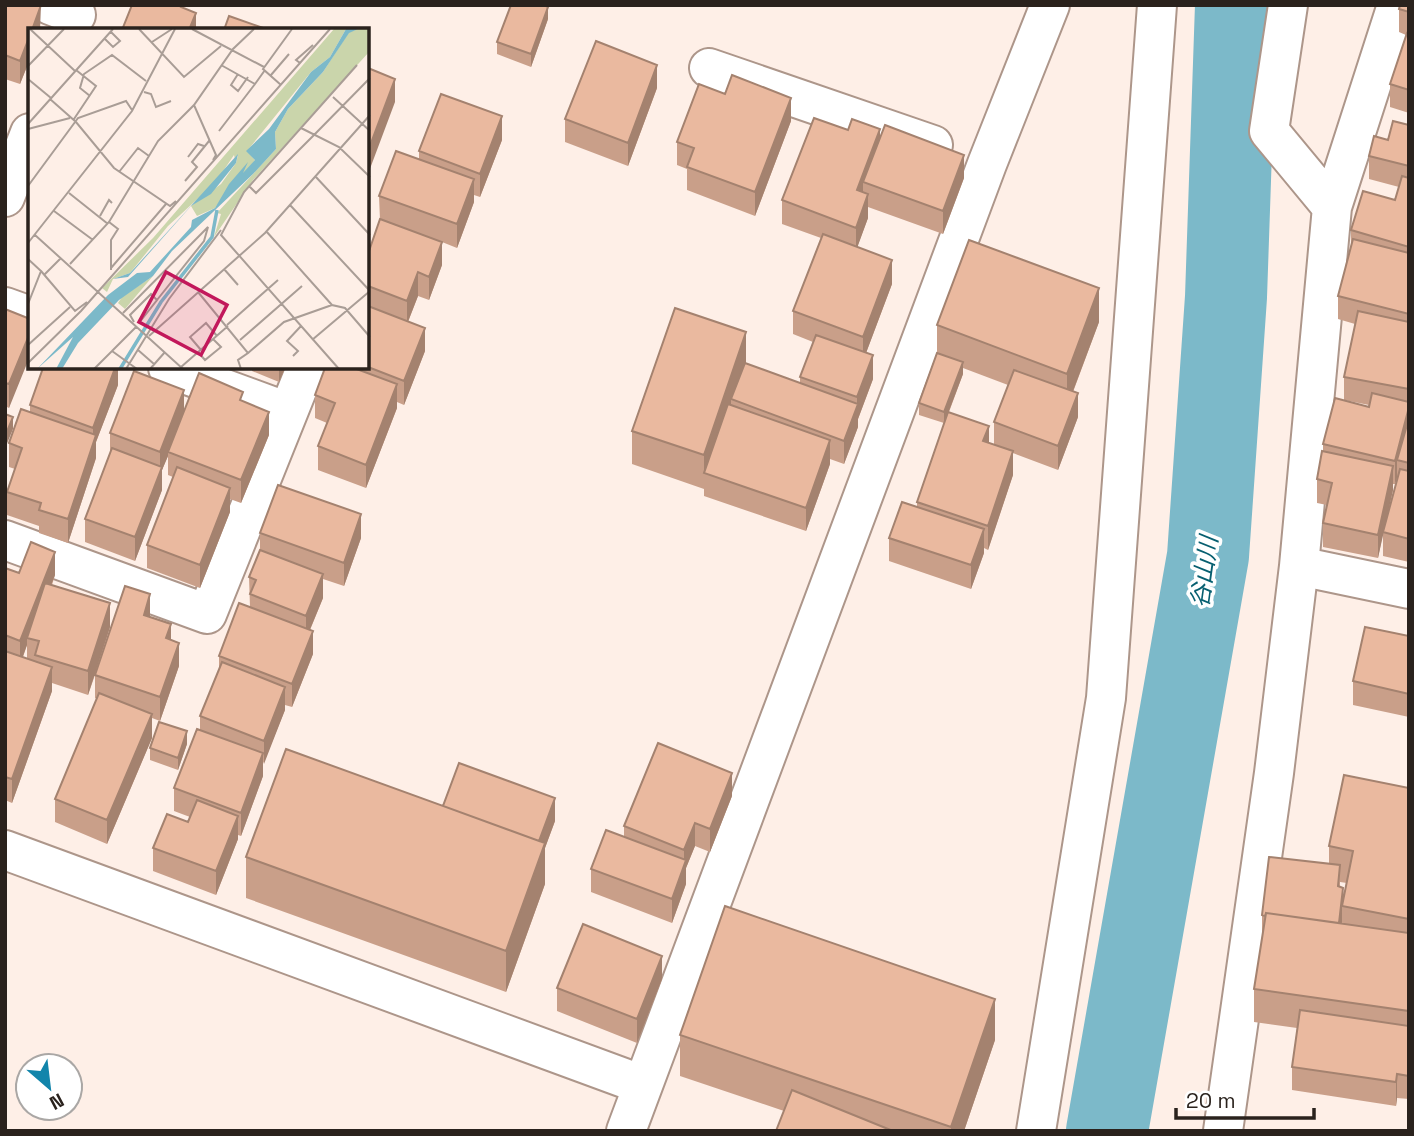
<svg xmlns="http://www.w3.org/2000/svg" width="1414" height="1136" viewBox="0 0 1414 1136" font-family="'Space Grotesk','Noto Sans JP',sans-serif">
<rect width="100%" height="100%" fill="#feefe7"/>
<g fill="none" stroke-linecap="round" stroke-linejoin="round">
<path stroke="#7cb9c9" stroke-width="82" d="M1107 1131 1208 556 1226 297 1236 5"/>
<g stroke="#ad968a" stroke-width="42">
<path id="street" d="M50 5 76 15
M1288 5 1269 131 1332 207
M1397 5 1332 207 1299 566 1409 589
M709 68 933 145
M5 197 30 133
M5 307 30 316
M168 368 288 412
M5 540 207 614 306 368
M5 850 643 1085
M626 1131 987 164 1050 5
M1036 1131 1106 698 1157 5
M1223 1131 1274 773 1299 566"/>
</g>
<use href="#street" stroke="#fff" stroke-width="38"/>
</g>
<path fill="#c99f89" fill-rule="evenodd" d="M5 5 41 27 40 30H30V59L20 84 5 79Z
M1409 5V113L1390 107V84L1406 35 1399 32V9Z
M548 19 531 67 497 54V42Z
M657 88 628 166 565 142V119Z
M791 121 755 216 687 190V169L677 165V142Z
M1409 125V562L1383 556V533L1378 558 1323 547V523L1327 505 1317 503V479L1323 451V444L1369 407V405L1344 400V377L1355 324 1338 319V296L1351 245V230L1395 200 1399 187 1369 179V156ZM1397 478V481L1385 525 1393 490V484H1395Z
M848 130 880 138 964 178 943 234 868 207V218L857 247 892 284 866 353 873 379 858 419V427L844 464 830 459V464L806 531 704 496V487V489L632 464V431L746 364 800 383V377L813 342 793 334V311L821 238 782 224V200Z
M502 140 480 197 474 195V202L457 248 442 242V265L429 300 418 296 408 322 425 351 404 405 397 402V408L366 488 318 470V446L327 423 315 418V395L325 368H368V254L380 220 379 196 419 159V151Z
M5 309 30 319 9 408 5 406Z
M1099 322 1073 392 1078 417 1058 470 1013 453V475L988 550 984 548V553L971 589 889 561V538L917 507V502L944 423 919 415V403L937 355V325ZM963 368 1008 385 994 422V445L989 443 949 412 963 374Z
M118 368V385L96 442V458L68 543 39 533V526L7 515V492L15 469 9 467V443L30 412V405Z
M252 368H285L279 382 252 371Z
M243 402 269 435 241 503 230 499V512L200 588 147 568V545L173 477 168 475V456L162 470V490L135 561 85 542V519L110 453V433L184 411Z
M260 533 361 538 344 586 323 579V598L310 630 313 654 292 707 285 705V710L263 764V776L241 836 238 835V839L216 895 153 871V848L188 822 190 817 174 811V788L200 730V716L219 670V656L250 607 249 577 260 550Z
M5 568 19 573 55 575 52 585 110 627 96 672 150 617 171 640 179 666 160 721 152 718V738L107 844 55 822V799L97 699 95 698V675L88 695 52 683V691L12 803 5 800ZM27 645V659L23 657Z
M1409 636V717L1353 705V681Z
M187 744 178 770 150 760V748Z
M1409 788V1099L1397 1098 1396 1106 1292 1090V1067L1297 1028 1254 1022V989L1262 939V915L1329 864V846ZM1340 882 1347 883 1343 899 1340 887Z
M732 796 710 852 695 846 686 868V884L672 923 591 892V869L624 837V826Z
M443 806 555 821 545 848V884L506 992 246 898V857Z
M662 979 637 1043 557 1011V988Z
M680 1035 995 1040 964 1131H776L784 1111 680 1076Z"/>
<path fill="#a4826f" d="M41 5 40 30H32Z
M548 7V19L531 67V54Z
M196 13V30H189Z
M30 35V59L20 84V61Z
M657 65V88L628 166V143Z
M395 79V102L368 174V151Z
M791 98V121L755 216V192Z
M502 116V140L480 197V174Z
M880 129V153L863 182V197L857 190Z
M964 155V178L943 234V211Z
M474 179V202L457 248V224Z
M868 194V218L856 251V228Z
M442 242V265L429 300V277Z
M892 260V284L863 361V337Z
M418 272V296L407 324V301Z
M1099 288V322L1067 407V374Z
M425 328V351L404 405V381Z
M746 332V365L731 399V409L704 473V489V455Z
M30 333V356L9 408V384Z
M873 355V379L858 419V427L844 464V441L857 406V397Z
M963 362V374L944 424V412Z
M115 368H118V385L96 442V458L68 543V519L93 446V428Z
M279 368H285L279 382Z
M397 384V408L366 488V465Z
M184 390V413L168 452V456L162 470V490L135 561V537L160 472V452Z
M1078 393V417L1058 470V446Z
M1409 407V431L1397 460V478L1395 484V461Z
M269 412V435L241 503V480Z
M13 417V429L6 446V434Z
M989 426V450L983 441Z
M830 440V464L806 531V508Z
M1013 451V475L988 550V526Z
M1393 466V490L1378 558V535Z
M230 488V512L200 588V565Z
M361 514V538L344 586V563Z
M984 529V553L971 589V565Z
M55 552V575L30 639 27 638V645L20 664V641Z
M323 574V598L306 639V616Z
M150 594V618L144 615Z
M110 603V627L88 695V671Z
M171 624V647L166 638Z
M313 631V654L292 707V684Z
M179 643V666L160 721V697Z
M52 667V691L12 803V779Z
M285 687V710L264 764V741Z
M152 714V738L107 844V820Z
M187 731V744L178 770V758Z
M263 753V776L241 836V813Z
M732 773V796L710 852V829Z
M555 798V821L545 848V884L506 992V951L536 849Z
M238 816V839L216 895V871Z
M695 823V846L686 868V884L672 923V899L684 867V850Z
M1343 888V906H1342V922L1339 948V925Z
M662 956V979L637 1043V1019Z
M995 999V1040L964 1131H951V1127Z
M1397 1074V1098L1396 1106V1082Z"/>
<path fill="#eab99f" stroke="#a4826f" stroke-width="2" d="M5 5H41L32 30H30V35L20 61 5 55Z
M132 5H182L181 7 196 13 189 30H122Z
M511 5H544L548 7 531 54 497 42Z
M1400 5H1409V12L1399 9Z
M229 16 269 30H224Z
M1407 33 1409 34V90L1390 84Z
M596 41 657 65 628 143 565 119Z
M368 68 395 79 368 151Z
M732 75 791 98 755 192 687 167 694 148 677 142 699 84 725 94Z
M441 94 502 116 480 174 419 151Z
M814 118 848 130 852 119 880 129 857 190 868 194 856 228 782 200Z
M1393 121 1409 125V166L1369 156 1374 136 1388 140Z
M885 125 964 155 943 211 863 182Z
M396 151 474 179 457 224 379 196Z
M1402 176 1409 178V247L1351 230 1363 191 1395 200Z
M380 219 442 242 429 277 418 272 407 301 368 286V254Z
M823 234 892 260 863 337 793 311Z
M1353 239 1409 253V314L1338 296Z
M969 240 1099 288 1067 374 937 325Z
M368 306 425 328 404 381 368 367Z
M675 308 746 332 704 455 632 431Z
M5 309 30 319V333L9 384 5 383Z
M1358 311 1409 322V389L1344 377Z
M816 335 873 355 857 397 800 377Z
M937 353 963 362 944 412 919 403Z
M745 363 858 404 844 441 731 399Z
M43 368H115L93 428 30 405Z
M325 368H354L397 384 366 465 318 446 335 403 315 395Z
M1014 370 1078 393 1058 446 994 422Z
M134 371 184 390 160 452 110 433Z
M199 373 243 392 240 400 269 412 241 480 168 452Z
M1372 393 1409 402V407L1395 461 1323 444 1335 398 1369 407Z
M728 404 830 440 806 508 704 473Z
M21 409 96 435 68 519 39 510 41 503 7 492 22 448 9 443Z
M948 412 989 426 983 441 1013 451 988 526 917 502Z
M5 414 13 417 6 434 5 433Z
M1409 418V463L1397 460Z
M112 448 162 467 135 537 85 519Z
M1322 451 1393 466 1378 535 1323 523 1332 483 1317 479Z
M177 467 230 488 200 565 147 545Z
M1400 469 1409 471V539L1383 532Z
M278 485 361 514 344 563 260 533Z
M902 502 984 529 971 565 889 538Z
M31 542 55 552 20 641 5 635V568L19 573Z
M260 550 323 574 306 616 250 594 256 580 249 577Z
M45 583 110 603 88 671 35 655 39 641 27 638Z
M125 586 150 594 144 615 171 624 166 638 179 643 160 697 95 675Z
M239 603 313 631 292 684 219 656Z
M1365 627 1409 636V694L1353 681Z
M5 651 52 667 12 779 5 777Z
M222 662 285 687 264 741 200 716Z
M99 693 152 714 107 820 55 799Z
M159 722 187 731 178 758 150 748Z
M197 729 263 753 241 813 174 788Z
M658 743 732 773 710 829 695 823 684 850 624 826Z
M286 749 545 843 506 951 246 857Z
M459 763 555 798 539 841 443 806Z
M1344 775 1409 788V919L1342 906 1353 851 1329 846Z
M197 800 238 816 216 871 153 848 167 814 188 822Z
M606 830 686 860 672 899 591 869Z
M1269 857 1340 865 1338 886 1343 888 1339 923 1266 913 1265 916 1262 915Z
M725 906 995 999 951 1127 680 1035Z
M1266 913 1409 933V1011L1254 989Z
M583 924 662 956 637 1019 557 988Z
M1300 1010 1409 1026V1076L1397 1074 1396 1082 1292 1067Z
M792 1090 893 1131H776Z"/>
<g text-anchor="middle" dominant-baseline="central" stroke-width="7" stroke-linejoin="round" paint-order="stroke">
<g font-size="24" font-style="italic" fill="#075f70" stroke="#fff">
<text transform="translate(1204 572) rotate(-82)">谷山川</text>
</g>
</g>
<g transform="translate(28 28)">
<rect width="341" height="341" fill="#feefe7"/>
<path d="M306 1H318L302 29 283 44 219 123 227 132 219 144 207 151 187 180 169 188 163 178 193 156 208 135 210 127 207 131 206 127 187 155 140 198 102 245 85 251 79 264 74 260 125 210ZM330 1H341V24L225 152 186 209 193 186 189 185 248 121 247 104 260 81 295 44 321 4ZM125 248 97 281 90 275 94 269Z" fill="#cad5ab"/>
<path d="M318 1H330L321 5 295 44 260 81 247 104 248 121 225 146 144 223 125 248 91 272 50 315 34 341H28L45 309 9 341 80 267 109 245 122 244 163 199 164 192 187 180 201 156 220 134 215 145 227 132 218 123 241 101 283 44 302 29ZM210 126 208 135 183 166 163 178 100 249 85 251 102 245Z" fill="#7cb9c9"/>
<path fill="none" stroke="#7cb9c9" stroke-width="3.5" d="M92 341 133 274 184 209 189 182"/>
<path fill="none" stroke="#a99d96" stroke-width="2" d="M2 1 47 43M111 1 156 49 193 18M164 1 236 39M76 10 85 19 92 13 82 3M124 14 144 1M272 35 268 32 285 17M193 37 227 56 237 42M0 38 36 1M210 46 203 57 210 63 220 49M243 47 261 26M0 51 23 70M253 57 235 41 264 1M116 64 123 66 128 79 143 73M62 68 52 60 56 46 84 27 118 53M305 69 342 103M22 71 48 94 86 140 142 178 148 173M166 77 188 127 185 132M46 91 68 58 48 42M0 96 85 1M273 100 311 119 342 149M0 101 42 90M191 103 227 56M286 107 342 50M160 129 170 116 176 118M91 144 110 120 121 128M287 148 342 207M157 153 169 139 164 134 181 113M0 158 50 90 98 73 104 82M221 158 228 165 286 107M41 165 80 196M262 177 342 263M26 183 65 212M72 188 81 172 84 175M81 194 90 201 83 212V242M238 203 304 277 317 280 342 309M7 207 155 341M0 215 104 83 147 1M0 231 13 243 0 276M42 236 81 194 130 113 166 77 205 21 226 1M83 240 138 176M196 241 210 257M13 243 47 283 59 274M16 247 33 230M170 264 220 325 210 332 213 341M95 285 180 199 176 213 129 272M106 294 102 287 123 266 129 272 111 295M199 297 250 252M121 308 237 205 342 87M212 312 274 258M284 312 342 263M0 317 42 279M110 322 126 336M173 322 162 309 178 295 189 308M84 323 108 299M170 324 177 332 193 319 185 311M220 325 256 294 304 277M265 328 270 323 259 313 273 298M0 335 53 283 302 1M153 339 200 298M66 341 84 323 109 341M98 341 141 271 193 202M122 341 137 324M311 341 193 207 216 164 329 37"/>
<path fill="#c2185b" fill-opacity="0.15" stroke="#c2185b" stroke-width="3.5" d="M138 244 199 277 173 327 111 294Z"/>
<rect width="341" height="341" fill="none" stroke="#2a221d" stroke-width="3.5"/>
</g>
<rect width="1414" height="1136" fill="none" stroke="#2a221d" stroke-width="14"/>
<g transform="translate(49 1087) rotate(152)"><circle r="33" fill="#ffffff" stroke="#aaa7a5" stroke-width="2"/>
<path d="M0-5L12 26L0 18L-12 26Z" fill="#1285ab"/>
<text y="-10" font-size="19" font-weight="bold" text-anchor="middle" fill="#2a221d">N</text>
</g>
<path d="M1176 1108v10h138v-10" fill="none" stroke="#2a221d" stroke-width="3.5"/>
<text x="1186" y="1108" font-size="21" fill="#2a221d" stroke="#ffffff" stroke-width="5" paint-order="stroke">20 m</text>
</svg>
